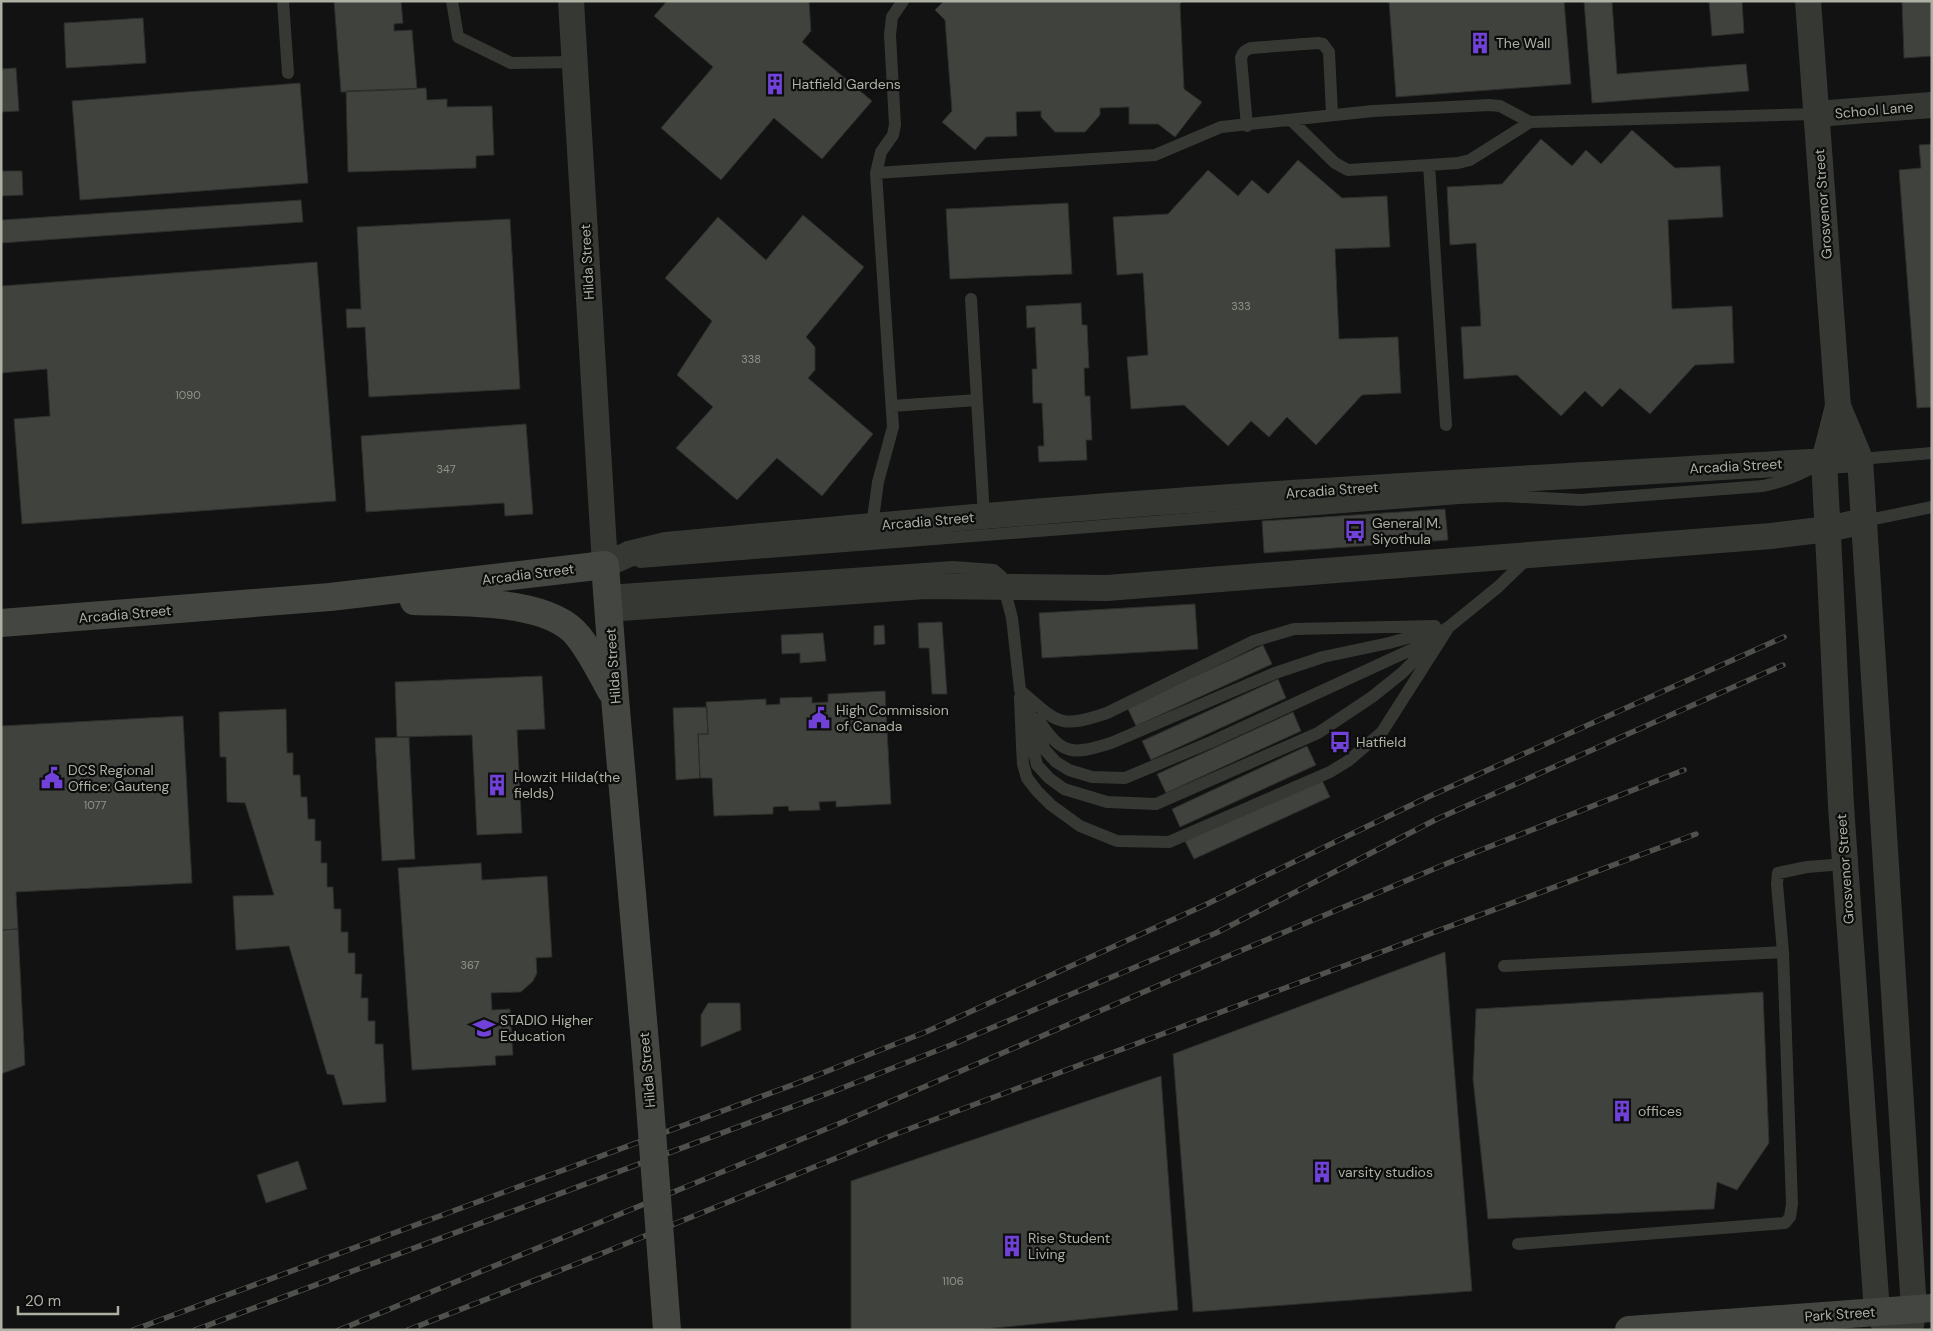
<svg xmlns="http://www.w3.org/2000/svg" width="1933" height="1331" viewBox="0 0 1933 1331" font-family="'DM Sans',sans-serif">
<rect width="100%" height="100%" fill="#111211"/>
<path fill="#40423e" stroke="#2c2e2b" d="M334 1H401L403 23 394 24V31L412 30 417 89 341 92Z
M667 1H809L811 31 802 42 872 101 822 159 774 118 721 180 661 128 713 67 654 16Z
M944 1H1183L1180 4 1184 89 1202 102 1175 137 1158 124H1129V107L1100 108V115L1085 132H1055L1041 117V111L1016 112 1017 136 986 137 975 150 942 122 952 111 945 20 935 10Z
M1389 1H1564L1571 84 1396 97Z
M1584 1H1612L1617 74 1746 64 1749 91 1592 103Z
M1709 1H1742L1744 33 1712 36Z
M1902 1H1932V56L1904 58Z
M143 18 146 63 66 68 64 23Z
M16 68 19 111 1 112V69Z
M300 83 308 183 80 200 72 101Z
M426 88 427 100 447 99V107L492 106 494 155 476 156V168L348 172 346 91Z
M1632 130 1675 168 1720 166 1723 217 1668 220 1672 309 1732 306 1734 363 1695 365 1650 414 1620 388 1602 407 1585 391 1561 416 1517 375 1464 379 1461 327 1481 326 1476 243 1450 245 1447 187 1502 184 1541 139 1572 166 1586 150 1601 164Z
M1932 144V407L1917 408 1899 170 1921 168 1919 145Z
M1298 160 1342 198 1387 196 1390 247 1335 249 1339 339 1398 337 1401 393 1362 395 1316 445 1287 417 1269 437 1251 421 1228 446 1184 405 1131 409 1127 357 1148 355 1143 273 1117 275 1113 217 1168 214 1208 170 1238 196 1252 180 1268 194Z
M1 171H22L23 195 1 196Z
M301 200 303 222 1 243V220Z
M1068 203 1072 274 950 279 946 209Z
M803 215 864 267 806 337 815 347V370L808 378 873 434 822 496 777 458 737 500 676 448 713 407 677 375 712 321 665 278 718 217 766 260Z
M510 219 520 389 369 397 365 327 347 328 346 309H361L357 227Z
M317 262 336 501 22 524 14 419 50 416 47 369 1 373V286Z
M1081 303 1082 325H1087L1089 368H1084L1085 396H1090L1092 440H1086L1087 460 1039 462 1038 446H1044L1042 403H1033L1032 369H1037L1035 327 1027 328 1026 306Z
M526 424 533 514 505 516 504 503 366 512 361 436Z
M1445 509 1448 540 1264 553 1262 521Z
M1195 604 1198 649 1042 658 1039 613Z
M942 622 947 694H932L929 648H919L918 623Z
M884 625 885 644 874 645V626Z
M823 633 826 661 800 663V653L782 654 781 635Z
M1263 645 1272 664 1136 726 1127 707Z
M542 676 545 729 517 730 522 833 477 835 472 735 397 737 395 682Z
M1278 679 1286 698 1151 760 1142 741Z
M885 691 891 804 836 807V801L819 802 820 810 789 811 788 806 773 807V814L714 816 712 778H700L698 734H708L706 702 766 699V705L780 704V698L812 697V703L828 702V694Z
M707 707 708 734H698L700 778 676 780 673 708Z
M286 709 287 753H293V775H300L301 797H307L308 819H315V841H321V863H327V887H333L334 909H341V932H348V953H355V974H362L361 998H368V1021H375V1044H383L386 1102 343 1105 334 1075 327 1074 289 946 236 950 233 896 274 895 245 803 227 802 226 757H220L219 712Z
M1293 712 1301 731 1166 793 1157 774Z
M183 716 192 883 16 892 18 929 1 930V726Z
M409 737 415 859 382 861 375 738Z
M1307 746 1316 765 1180 827 1172 809Z
M1321 778 1330 797 1194 859 1185 841Z
M481 863 482 880 547 876 552 957 536 958 537 973 533 981 521 992 491 993 492 1010 510 1009 513 1055 495 1056 496 1065 412 1070 398 868Z
M18 929 25 1065 1 1074V930Z
M1445 952 1472 1291 1193 1312 1173 1054Z
M1763 992 1769 1143 1737 1190 1717 1182 1714 1209 1488 1219 1473 1079 1476 1009Z
M708 1003H740L741 1030 701 1047V1015Z
M1161 1076 1178 1310 975 1330H851V1181Z
M298 1161 307 1189 266 1203 257 1175Z"/>
<g fill="none" stroke-linecap="round" stroke-linejoin="round">
<path stroke="#363834" stroke-width="12" d="M283 1 288 73
M452 1 458 37 511 63 575 62
M1292 121 1335 163 1348 170 1429 165 1446 425
M1247 126 1241 58C1243 52 1245 50 1251 48L1318 43 1323 44 1329 52 1332 114
M1429 165 1458 163 1470 160 1530 122 1816 114
M876 173 1155 155 1221 127 1373 111 1489 105 1500 106 1530 122
M977 400 984 516
M892 406 977 400 971 299
M1860 459 1932 453
M1864 521 1932 507
M872 526 878 482 893 427 876 173 881 152 893 135 895 125 890 35 892 17 903 1
M640 562 1459 498 1503 496 1581 500 1763 486C1781 482 1797 477 1813 467
M607 591 953 567 994 570 1001 576 1012 618 1020 690 1045 750 1056 762 1069 770 1092 777 1125 778 1211 742 1415 648 1450 626 1498 587 1528 558
M1022 692C1058 723 1059 729 1107 713L1254 641 1294 629 1435 626
M1020 697 1022 747 1023 764 1027 778 1037 791 1051 805 1080 826 1117 841 1169 842 1330 772 1348 761 1382 732 1447 630
M1038 719C1062 756 1072 755 1111 743L1275 673 1323 657 1389 643 1436 630
M1027 724 1037 765 1049 778 1064 789 1107 802 1156 804 1318 733 1372 697 1402 673 1430 645
M1504 966 1783 952
M1518 1244 1785 1223 1790 1217 1792 1204 1783 952 1777 884 1778 873 1807 867 1845 864"/>
<path stroke="#363834" stroke-width="26" d="M571 1 605 565 629 554 666 545C818 531 970 516 1122 505 1368 486 1614 474 1860 459
M1808 1 1838 406 1860 459 1867 569
M1816 114 1932 105
M1830 574 1824 461 1838 406
M608 609 925 586 1107 588 1771 536 1828 529 1864 521
M1882 802 1914 1310 1910 1330
M1841 806 1877 1312 1888 1330"/>
<path stroke="#444641" stroke-width="28" d="M414 601C458 603 548 598 578 636 591 652 601 673 611 691
M1 623 330 597 605 565 615 698 647 1066
M662 1264 667 1330
M1629 1330 1932 1308"/>
<g stroke="#4f514c" stroke-width="5.5">
<path id="rail" d="M133 1330 795 1084 928 1031 1205 905 1430 796 1784 637
M195 1330 837 1090 951 1045 1216 933 1437 819 1783 665
M339 1330 843 1122 1169 981 1448 863 1684 770
M408 1330 571 1266 893 1135 1696 834"/>
</g>
<use href="#rail" stroke="#0c0d0c" stroke-width="4" stroke-dasharray="11" stroke-linecap="butt"/>
<path stroke="#363834" stroke-width="26" d="M1867 569 1882 802
M1830 574 1841 806"/>
<path stroke="#444641" stroke-width="28" d="M647 1066 662 1264"/>
</g>
<defs>
<g id="building-bare" transform="scale(1.725)"><path d="M-4-6H4V6H1V3H-1V6H-4ZM-2.5-4.3h1.7v1.8h-1.7ZM.8-4.3h1.7v1.8H.8ZM-2.5-1h1.7V.8h-1.7ZM.8-1h1.7V.8H.8Z" fill="#7142d9" stroke="#0c0d0c" stroke-width="2.5" paint-order="stroke"/></g>
<g id="bus-bare" transform="scale(1.725)"><path d="M-5-6H5V4H4V6H2V4H-2V6H-4V4H-5ZM-3.5-4V0h7V-4ZM-3.5 1.2v1.5H-2V1.2ZM2 1.2v1.5H3.5V1.2Z" fill="#7142d9" stroke="#0c0d0c" stroke-width="2.5" paint-order="stroke"/></g>
<g id="civic-bare" transform="scale(1.725)"><path d="M-.6-6.5H3V-4.5H.6V-3L4-1V1h2V6H-6V1h2V-1L-.6-3ZM-1.2 2.5V6h2.4V2.5Z" fill="#7142d9" stroke="#0c0d0c" stroke-width="2.5" paint-order="stroke"/></g>
<g id="university-bare" transform="scale(1.725)"><path d="M0-5L7-2L0 1L-7-2ZM-4 1L0 2.5L4 1V4Q0 6-4 4Z" fill="#7142d9" stroke="#0c0d0c" stroke-width="2.5" paint-order="stroke"/></g>
</defs>
<g fill-rule="evenodd">
<use href="#building-bare" x="1480" y="43"/>
<use href="#building-bare" x="775" y="84"/>
<use href="#bus-bare" x="1355" y="531"/>
<use href="#civic-bare" x="819" y="718"/>
<use href="#bus-bare" x="1340" y="742"/>
<use href="#civic-bare" x="52" y="778"/>
<use href="#building-bare" x="497" y="785"/>
<use href="#university-bare" x="484" y="1028"/>
<use href="#building-bare" x="1622" y="1111"/>
<use href="#building-bare" x="1322" y="1172"/>
<use href="#building-bare" x="1012" y="1246"/>
</g>
<g text-anchor="middle" dominant-baseline="central" stroke-width="4.5" stroke-linejoin="round" paint-order="stroke">
<g font-size="11" fill="#91958a">
<text x="1241" y="306">333</text>
<text x="751" y="359">338</text>
<text x="188" y="395">1090</text>
<text x="446" y="469">347</text>
<text x="95" y="805">1077</text>
<text x="470" y="965">367</text>
<text x="953" y="1281">1106</text>
</g>
<g font-size="14" fill="#acb1a4" stroke="#0c0d0c" text-anchor="start">
<text x="1496" y="43">The Wall</text>
<text x="792" y="84">Hatfield Gardens</text>
<text x="1372" y="523">General M.<tspan x="1372" dy="16">Siyothula</tspan></text>
<text x="836" y="710">High Commission<tspan x="836" dy="16">of Canada</tspan></text>
<text x="1356" y="742">Hatfield</text>
<text x="68" y="770">DCS Regional<tspan x="68" dy="16">Office: Gauteng</tspan></text>
<text x="514" y="777">Howzit Hilda(the<tspan x="514" dy="16">fields)</tspan></text>
<text x="500" y="1020">STADIO Higher<tspan x="500" dy="16">Education</tspan></text>
<text x="1638" y="1111">offices</text>
<text x="1338" y="1172">varsity studios</text>
<text x="1028" y="1238">Rise Student<tspan x="1028" dy="16">Living</tspan></text>
</g>
<g font-size="14" fill="#acb1a4" stroke="#0c0d0c">
<text transform="translate(1874 110) rotate(-5)">School Lane</text>
<text transform="translate(1823 204) rotate(-94)">Grosvenor Street</text>
<text transform="translate(587 262) rotate(-93)">Hilda Street</text>
<text transform="translate(1736 466) rotate(-3)">Arcadia Street</text>
<text transform="translate(1332 490) rotate(-4)">Arcadia Street</text>
<text transform="translate(928 521) rotate(-5)">Arcadia Street</text>
<text transform="translate(528 574) rotate(-7)">Arcadia Street</text>
<text transform="translate(125 614) rotate(-5)">Arcadia Street</text>
<text transform="translate(613 666) rotate(-94)">Hilda Street</text>
<text transform="translate(1845 869) rotate(-94)">Grosvenor Street</text>
<text transform="translate(647 1070) rotate(-95)">Hilda Street</text>
<text transform="translate(1840 1314) rotate(-4)">Park Street</text>
</g>
</g>
<rect width="1933" height="1331" fill="none" stroke="#acb1a4" stroke-width="5"/>
<path d="M18 1306v8h100v-8" fill="none" stroke="#acb1a4" stroke-width="2.5"/>
<text x="25" y="1306" font-size="15" fill="#acb1a4" stroke="#0c0d0c" stroke-width="4" paint-order="stroke">20 m</text>
</svg>
